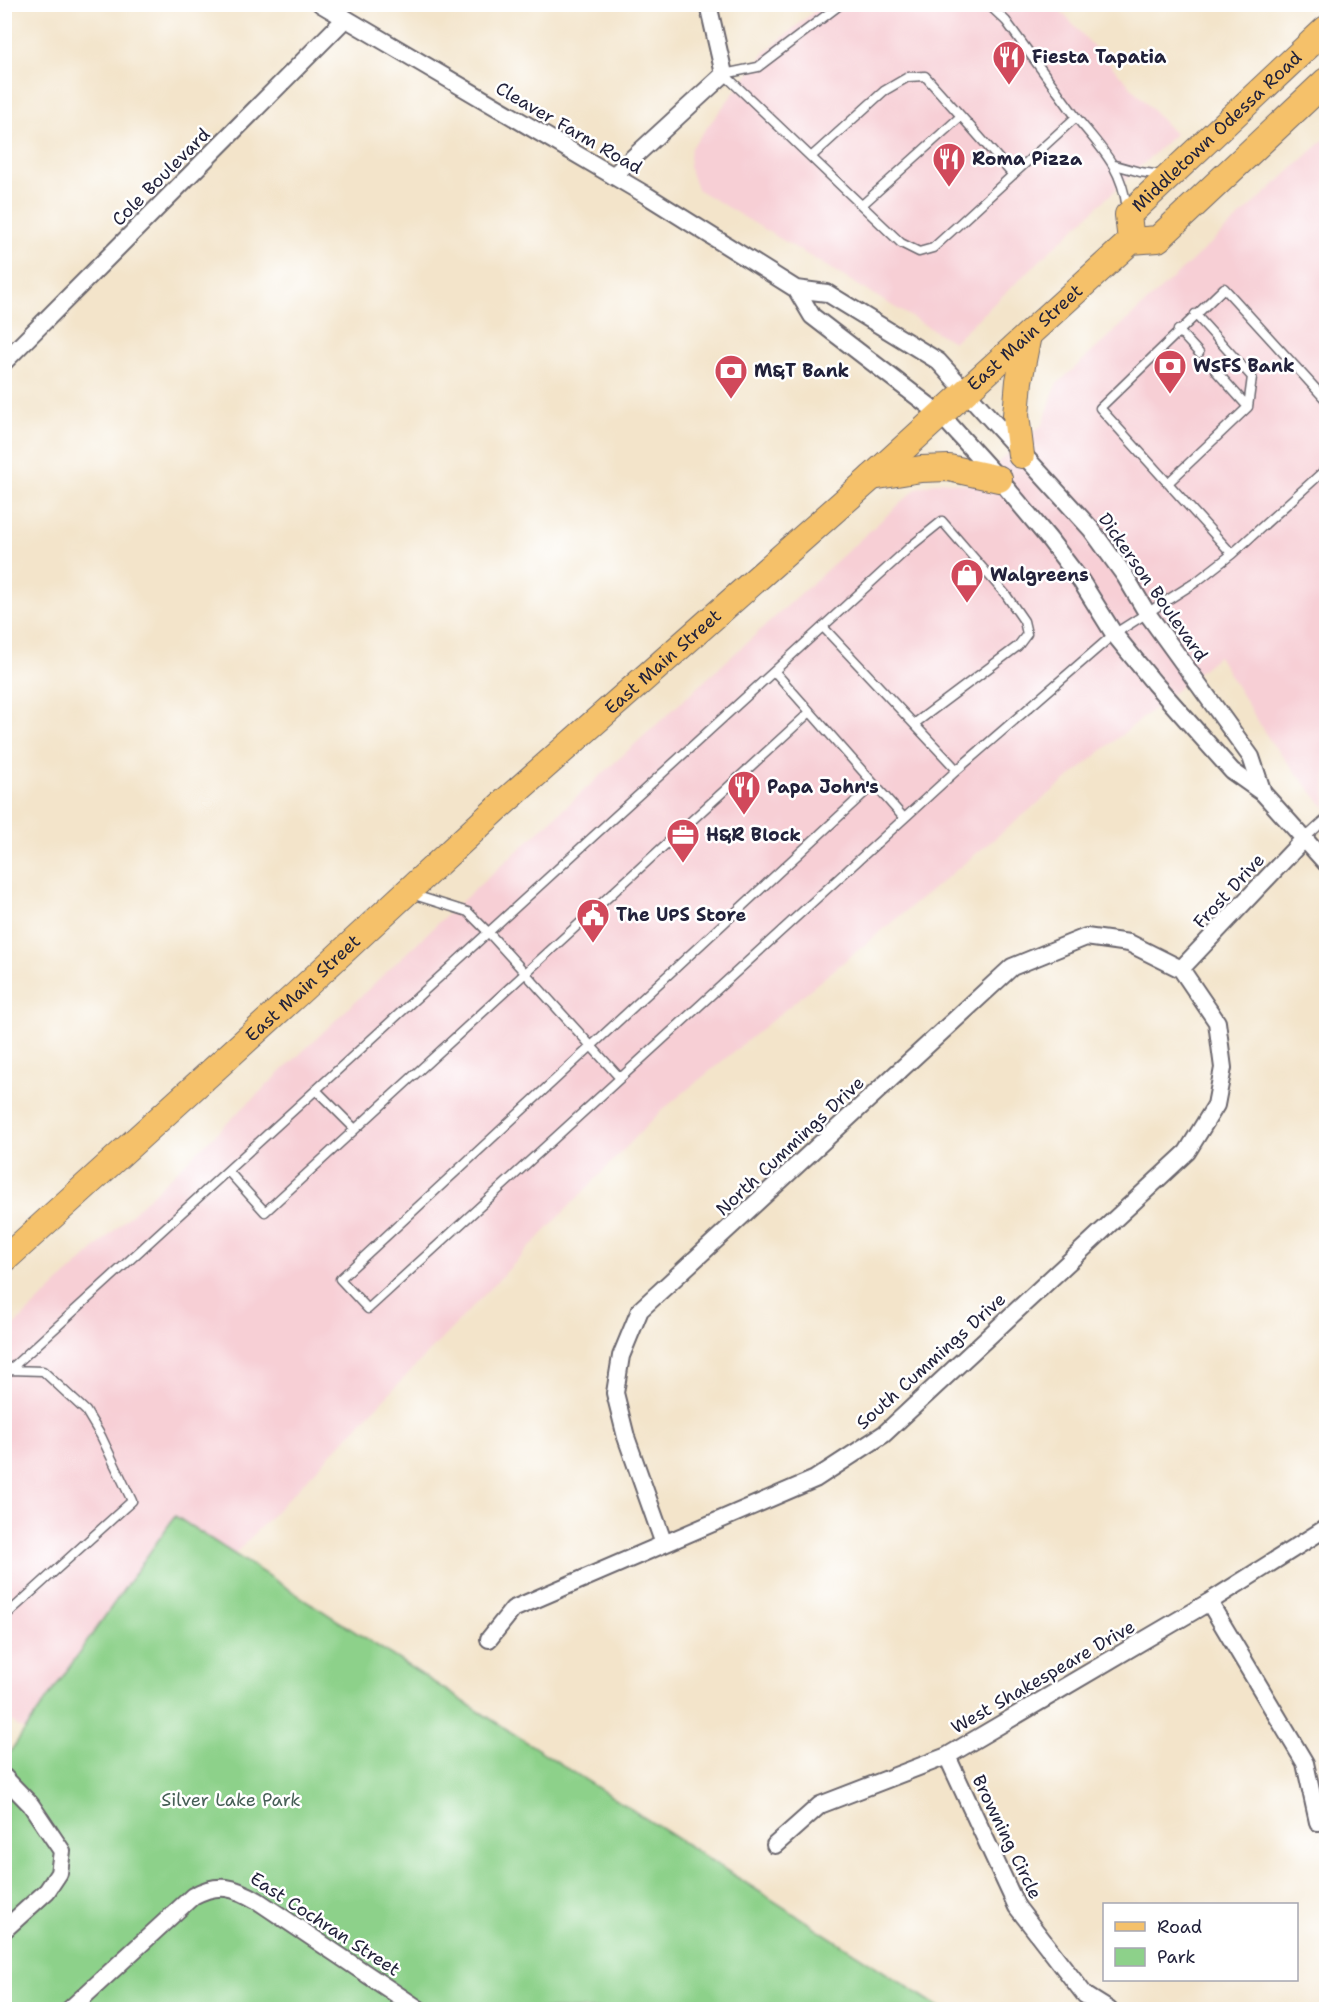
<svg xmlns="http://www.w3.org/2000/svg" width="1331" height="2014" viewBox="0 0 1331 2014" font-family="'Shantell Sans',sans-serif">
<rect width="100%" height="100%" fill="#fff"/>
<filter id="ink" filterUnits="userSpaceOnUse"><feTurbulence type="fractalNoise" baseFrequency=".0167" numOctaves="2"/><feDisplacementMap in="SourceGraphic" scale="12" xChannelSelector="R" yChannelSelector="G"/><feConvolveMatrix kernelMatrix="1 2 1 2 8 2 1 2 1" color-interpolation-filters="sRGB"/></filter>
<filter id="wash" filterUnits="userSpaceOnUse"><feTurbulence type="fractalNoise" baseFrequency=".008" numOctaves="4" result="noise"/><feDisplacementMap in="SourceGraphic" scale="24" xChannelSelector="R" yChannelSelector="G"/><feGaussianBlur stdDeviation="1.35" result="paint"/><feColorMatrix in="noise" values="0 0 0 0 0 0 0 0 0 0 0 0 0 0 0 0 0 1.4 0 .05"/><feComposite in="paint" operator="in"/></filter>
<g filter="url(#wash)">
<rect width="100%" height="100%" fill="#f3e4ca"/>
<path fill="#f7cfd5" d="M822 5H1055L1175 134 953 342 697 189 689 167 691 148 766 51Z
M1326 138V809L1270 741 1218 656 661 1111 47 1749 5 1716 4 1335 439 922 917 488 942 481 971 485 1043 424 1056 385Z"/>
<path fill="#8dd18a" stroke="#587a62" stroke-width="1.5" d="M175 1516 942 2009 5 2010V1759Z"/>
</g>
<g filter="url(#ink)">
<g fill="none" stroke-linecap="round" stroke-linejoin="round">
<g stroke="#6b666d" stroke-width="11">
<path id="service" d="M724 74 901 243 919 252 933 248 1076 117 1006 21 988 4
M724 74 758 67 841 4
M961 116 1013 175
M1076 117C1101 148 1122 167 1127 209
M811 157 884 91 908 77 925 76 961 116 862 205
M1115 165 1140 172 1162 175
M1178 330 1199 353
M1215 370 1248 407
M1168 483 1248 407 1252 377 1195 314
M1232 554 1100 408 1224 288 1326 400
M824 628 957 770
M775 672 904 818
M874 784 340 1279 368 1309 957 770 1114 634 1196 582 1232 554 1326 469
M1304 839 1326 819
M411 894 468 912 489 933 620 1078
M316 1090 355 1129
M228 1171 265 1212 810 712
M4 1364 10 1370 43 1371 86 1411 101 1436 132 1501 4 1617
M4 1375 911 546 942 521 1006 595 1024 621 1027 634 1018 646 914 724"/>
</g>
<g stroke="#6b666d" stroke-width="20">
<path id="minor" d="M321 4 646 195 796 289 827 293 938 361 1091 529 1125 576 1147 613 1251 757 1263 793
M613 176 724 74 708 4
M796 289 812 316 941 415 999 479 1049 539 1081 581 1114 634 1154 683 1232 771 1263 793 1326 863
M4 362 345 19
M1181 969 1304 839
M1209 1602 1305 1763 1318 1822
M489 1639 513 1609 815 1479 884 1434 1187 1152 1216 1105 1223 1068 1217 1022 1181 969 1129 943 1086 937 1012 967 640 1310 621 1356 615 1393 626 1437 664 1544
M947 1756 1017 1907 1085 1995 1109 2010
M4 1777 31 1805 62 1851 59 1873 47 1891 4 1930
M775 1845 820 1805 947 1756 1209 1602 1326 1528
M69 2010 193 1896C219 1882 234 1887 258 1901L420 2010"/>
</g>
<g stroke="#6b666d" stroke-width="28">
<g id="primary">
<path id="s1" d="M1131 241 1128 215 1326 29"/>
<path d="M1021 455 1016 415 1019 381 1028 335"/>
<path d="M872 477 921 469 949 468 999 479"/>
<path id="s2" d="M4 1260 297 994 501 805 872 477 1131 241 1158 239 1326 81"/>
</g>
</g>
<use href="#service" stroke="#fff" stroke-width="8"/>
<use href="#minor" stroke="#fff" stroke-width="16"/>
<use href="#primary" stroke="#f5c16b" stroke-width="26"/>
</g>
</g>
<defs>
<g id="restaurant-pin" transform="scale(1.725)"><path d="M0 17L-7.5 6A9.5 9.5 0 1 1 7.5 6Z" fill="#d1495b" stroke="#fff"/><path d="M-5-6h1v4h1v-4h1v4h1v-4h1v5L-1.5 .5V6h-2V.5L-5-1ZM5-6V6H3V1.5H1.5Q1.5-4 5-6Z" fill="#fff"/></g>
<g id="bank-pin" transform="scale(1.725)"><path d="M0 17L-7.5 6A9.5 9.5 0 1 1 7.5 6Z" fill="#d1495b" stroke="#fff"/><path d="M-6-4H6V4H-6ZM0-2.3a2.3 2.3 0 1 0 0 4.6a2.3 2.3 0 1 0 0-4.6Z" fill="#fff"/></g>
<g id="shop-pin" transform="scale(1.725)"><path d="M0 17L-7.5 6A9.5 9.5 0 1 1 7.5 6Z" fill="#d1495b" stroke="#fff"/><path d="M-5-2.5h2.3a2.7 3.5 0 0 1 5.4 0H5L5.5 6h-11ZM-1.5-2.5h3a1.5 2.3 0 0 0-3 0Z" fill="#fff"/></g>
<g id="office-pin" transform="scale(1.725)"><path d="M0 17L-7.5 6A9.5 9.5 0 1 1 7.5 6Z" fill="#d1495b" stroke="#fff"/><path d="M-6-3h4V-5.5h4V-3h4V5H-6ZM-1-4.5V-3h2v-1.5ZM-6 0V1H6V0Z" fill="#fff"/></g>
<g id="civic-pin" transform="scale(1.725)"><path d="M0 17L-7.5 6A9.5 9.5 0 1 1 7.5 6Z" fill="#d1495b" stroke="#fff"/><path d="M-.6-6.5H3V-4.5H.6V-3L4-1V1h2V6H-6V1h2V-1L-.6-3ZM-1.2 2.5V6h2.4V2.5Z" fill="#fff"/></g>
</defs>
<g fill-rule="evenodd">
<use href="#restaurant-pin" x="1009" y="57"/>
<use href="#restaurant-pin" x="949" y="159"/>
<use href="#bank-pin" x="1170" y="366"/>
<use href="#bank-pin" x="731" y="371"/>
<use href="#shop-pin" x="967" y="575"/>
<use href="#restaurant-pin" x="744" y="787"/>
<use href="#office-pin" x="683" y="835"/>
<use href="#civic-pin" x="593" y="915"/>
</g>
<g text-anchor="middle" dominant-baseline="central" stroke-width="5" stroke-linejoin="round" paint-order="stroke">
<g font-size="18" font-weight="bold" fill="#22223b" stroke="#fff" text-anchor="start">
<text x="1032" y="57">Fiesta Tapatia</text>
<text x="972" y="159">Roma Pizza</text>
<text x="1193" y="366">WSFS Bank</text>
<text x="754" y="371">M&amp;T Bank</text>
<text x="990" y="575">Walgreens</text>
<text x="767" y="787">Papa John's</text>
<text x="706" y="835">H&amp;R Block</text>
<text x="616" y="915">The UPS Store</text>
</g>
<g font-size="18" fill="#22223b" stroke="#fff">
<text transform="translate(569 128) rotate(30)">Cleaver Farm Road</text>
<text stroke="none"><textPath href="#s1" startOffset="148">Middletown Odessa Road</textPath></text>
<text transform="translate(161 177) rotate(-45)">Cole Boulevard</text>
<text stroke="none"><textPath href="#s2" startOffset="1376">East Main Street</textPath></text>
<text transform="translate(1153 587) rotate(55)">Dickerson Boulevard</text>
<text stroke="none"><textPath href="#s2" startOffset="890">East Main Street</textPath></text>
<text transform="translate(1229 891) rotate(-47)">Frost Drive</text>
<text stroke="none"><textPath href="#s2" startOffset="404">East Main Street</textPath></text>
<text transform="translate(790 1146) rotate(-43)">North Cummings Drive</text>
<text transform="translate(931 1361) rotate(-42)">South Cummings Drive</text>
<text transform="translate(1043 1677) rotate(-30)">West Shakespeare Drive</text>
<text transform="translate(1007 1837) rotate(64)">Browning Circle</text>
<text transform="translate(325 1924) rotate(33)">East Cochran Street</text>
</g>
<g font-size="18" fill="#475f57" stroke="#fff">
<text x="231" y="1800">Silver Lake Park</text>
</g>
</g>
<rect width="1331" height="2014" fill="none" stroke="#fff" stroke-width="24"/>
<rect x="1103" y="1903" width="195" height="78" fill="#ffffff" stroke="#a7a7b1" stroke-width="1.5"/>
<rect x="1115" y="1922" width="30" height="9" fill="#f5c16b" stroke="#a7a7b1" stroke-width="1.5"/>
<text x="1157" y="1933" font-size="18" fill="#22223b">Road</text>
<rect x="1115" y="1948" width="30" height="18" fill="#8dd18a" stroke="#a7a7b1" stroke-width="1.5"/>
<text x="1157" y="1963" font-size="18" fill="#22223b">Park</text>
</svg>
